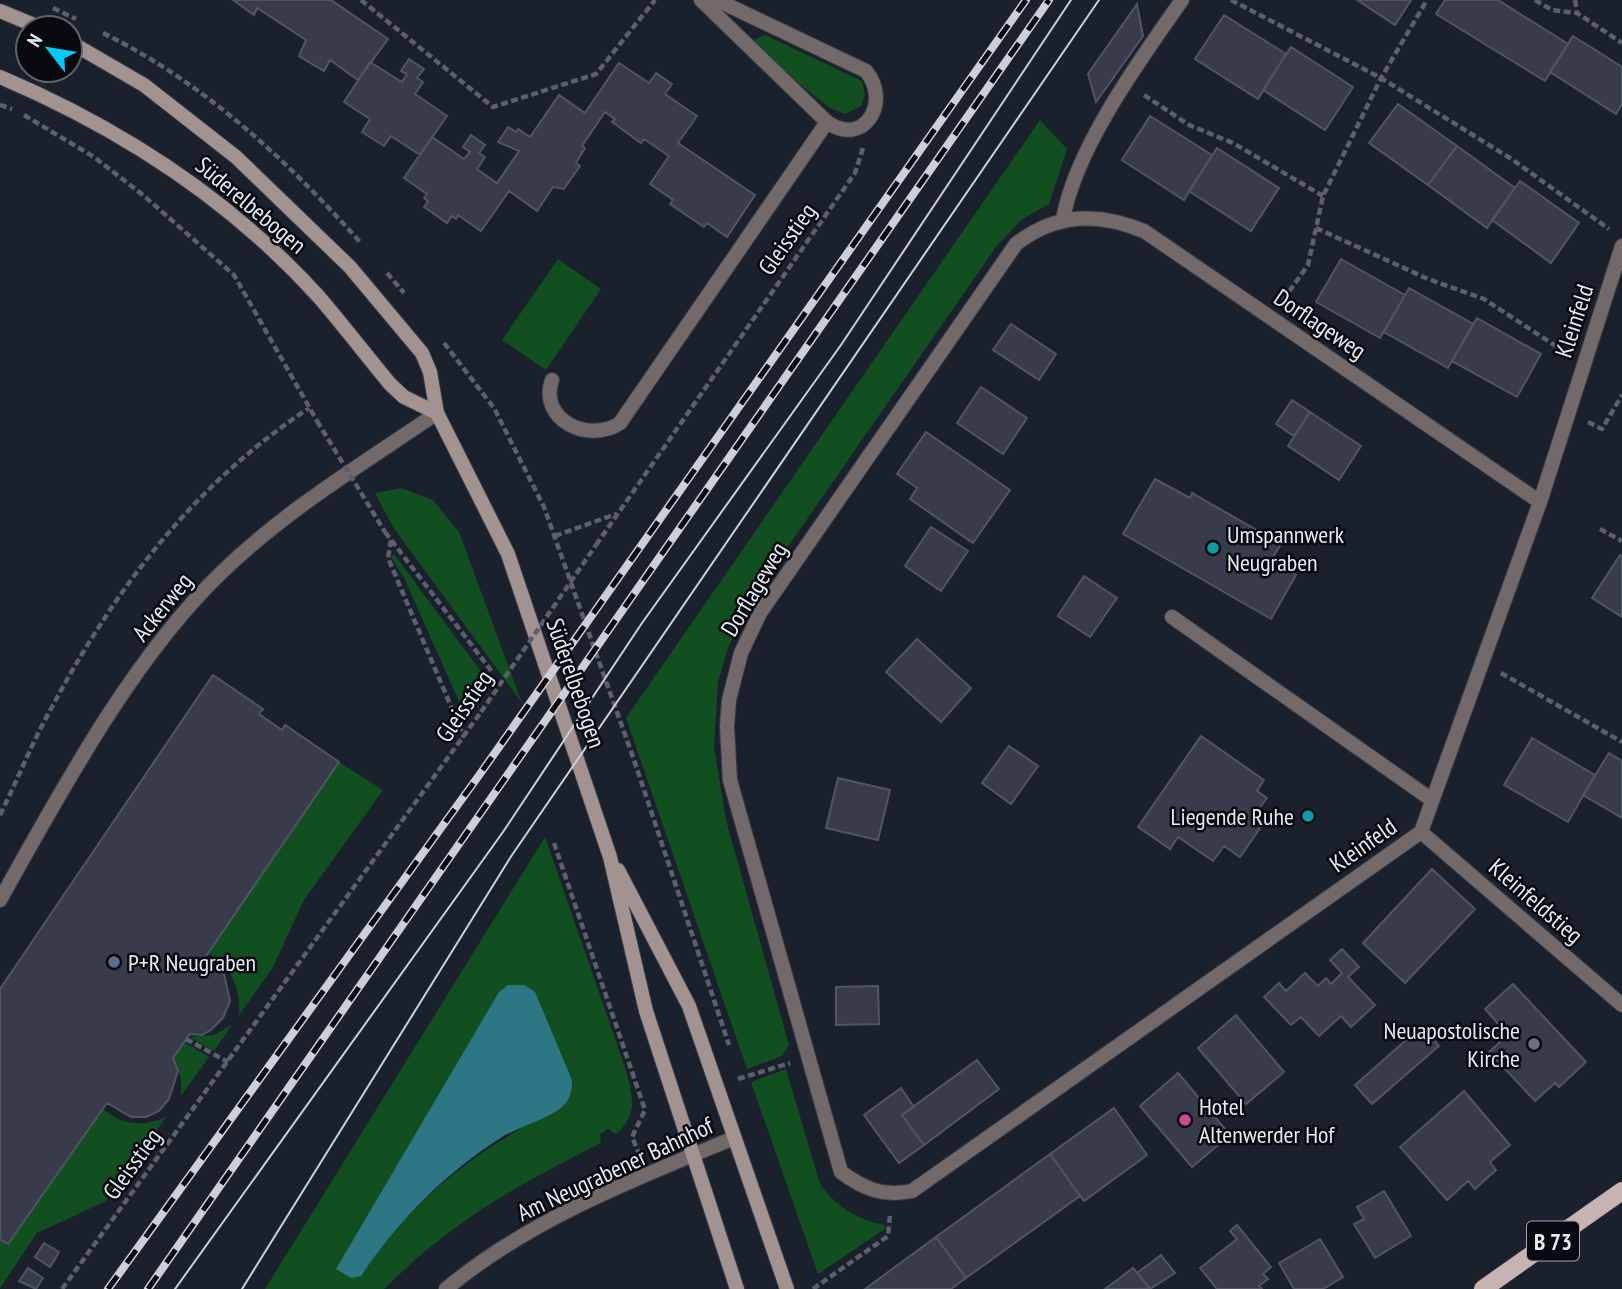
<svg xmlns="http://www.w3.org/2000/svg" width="1622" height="1289" viewBox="0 0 1622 1289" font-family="'PT Sans Narrow',sans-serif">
<rect width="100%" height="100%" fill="#1b202d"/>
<path fill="#114f20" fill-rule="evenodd" d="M765 35 862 81 865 94 861 106 845 114 828 107 757 49 755 39Z
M1040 120 1067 149 1049 204 1021 220 996 247 769 574 729 645 718 682 714 747 726 820 789 1045 782 1056 747 1069 626 718Z
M558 259 601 289 546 370 502 340Z
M401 488 433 500 459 532 522 703 393 527 375 493Z
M394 554 491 685 467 719 404 578 391 557Z
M339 762 383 790 304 900 272 969 239 1015C241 988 232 968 208 953Z
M545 837 626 1070C632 1095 639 1115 616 1134L608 1129 600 1134 601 1143C514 1187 454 1220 384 1289H265ZM535 993 564 1105C477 1150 416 1194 361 1276Z
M232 1025 214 1051 189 1037 214 1035Z
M184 1042 209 1057 181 1096V1079L173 1058Z
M786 1069 820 1184C836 1207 857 1219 884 1225L885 1229 818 1274 751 1082Z
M103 1109C124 1126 142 1127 166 1117L106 1201 37 1233 0 1288V1239L8 1244Z"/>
<path fill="#2d7784" d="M508 985H524L535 992 572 1080C572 1089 571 1098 564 1105 551 1118 519 1127 502 1137 445 1173 398 1221 361 1276L351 1278 336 1269 499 992Z"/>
<path fill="#373b4a" stroke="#505565" stroke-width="2" d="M233 0H331L388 39 358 80 330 60 324 71 299 56 306 40 257 8 254 15Z
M1357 0H1411L1395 25Z
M1445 0H1498L1568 44 1545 81 1436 14Z
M1137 4 1143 36 1096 102 1088 74Z
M1224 15 1286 54 1258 99 1195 59Z
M1573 36 1622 67V104L1616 114 1550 72Z
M1291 47 1353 87 1325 130 1263 90Z
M409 59 424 69 417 78 423 82 415 94 447 116 420 155 391 136 384 146 362 132 370 119 344 102 370 62 402 82 407 74 401 71Z
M619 63 649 83 656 73 672 84 665 94 697 116 678 143 755 195 727 237 707 223 704 227 670 204 673 200 650 184 669 156 644 139 641 143 612 122 615 119 605 112 582 146 585 148 576 163 580 166 564 189 553 187 537 211 509 191 481 231 458 215 456 219 452 216 447 223 424 207 428 201 424 198 427 194 404 178 432 137 464 159 470 152 463 147 471 135 485 145 479 153 485 157 477 169 497 183 519 151 498 142 508 127 516 132 518 129 530 137 559 95 585 113Z
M1398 104 1457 146 1428 185 1369 143Z
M1150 116 1212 155 1184 200 1122 160Z
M1457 146 1515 188 1487 228 1428 185Z
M1217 148 1279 188 1251 231 1189 191Z
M1520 181 1579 223 1551 263 1492 220Z
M1341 259 1405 295 1380 338 1316 302Z
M1409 288 1473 324 1448 368 1384 332Z
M1477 318 1541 354 1517 397 1452 361Z
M1011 324 1056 354 1039 380 993 350Z
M981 387 1027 418 1003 454 957 423Z
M1292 400 1310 412 1294 436 1276 424Z
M1310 412 1361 446 1339 480 1288 446Z
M926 432 1010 490 973 543 910 499 917 488 897 474Z
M1155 479 1190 498 1192 493 1281 544 1271 560 1296 575 1271 619 1123 534Z
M931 527 968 551 941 591 905 566Z
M1620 555 1622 556V617L1592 598Z
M1084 576 1117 598 1090 637 1058 616Z
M917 639 971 688 941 722 886 672Z
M213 675 263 709 259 714 282 730 285 725 339 762 204 959 224 974 230 1001 223 1018 211 1030 202 1035 190 1034 173 1058 178 1071 169 1099 159 1111 146 1117H131L107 1103 8 1244 0 1239V989Z
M1201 736 1264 780 1257 791 1267 798 1255 814 1265 821 1240 857 1224 846 1213 861 1178 837 1170 849 1138 827Z
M1532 738 1595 775 1568 822 1504 785Z
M1009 746 1038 766 1011 804 982 783Z
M1609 753 1622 761V818L1583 795Z
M838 778 890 790 878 840 826 828Z
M1432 869 1475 909 1405 983 1363 943Z
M1342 949 1359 967 1348 977 1375 1005 1351 1027 1341 1016 1319 1036 1301 1017 1291 1025 1264 997 1279 983 1286 991 1305 973 1318 986 1326 978 1331 984 1342 973 1330 960Z
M1513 984 1586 1062 1559 1087 1555 1083 1535 1101 1489 1052 1508 1035 1485 1009Z
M878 986 879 1024 836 1025V987Z
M1236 1015 1284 1072 1246 1104 1198 1048Z
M1422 1026 1439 1046 1372 1104 1355 1085Z
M977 1060 999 1089 924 1145 902 1115Z
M1178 1073 1230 1135 1192 1167 1140 1106Z
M901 1088 914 1107 902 1115 924 1145 899 1163 864 1115Z
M1464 1091 1510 1145 1490 1162 1496 1170 1475 1189 1468 1181 1447 1200 1400 1147Z
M1114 1108 1147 1155 1084 1201 1050 1154Z
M1050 1154 1080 1196 966 1278 936 1237Z
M1384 1191 1411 1236 1375 1258 1354 1224 1364 1219 1357 1207Z
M1237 1225 1271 1267 1263 1274 1268 1279 1259 1286 1262 1289H1217L1200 1268 1237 1239 1230 1231Z
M936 1237 966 1278 951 1289H865Z
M1320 1239 1343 1277 1323 1289H1294L1279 1263Z
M44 1243 59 1252 50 1267 35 1257Z
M1161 1255 1175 1273 1150 1289 1137 1273Z
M28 1268 43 1278 36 1289 19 1281Z
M1133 1268 1150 1289H1105Z"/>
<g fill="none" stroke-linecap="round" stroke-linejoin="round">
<g stroke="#373c49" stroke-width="16">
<path id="lane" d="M1063 219C1076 147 1140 60 1182 0
M552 380C538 420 589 444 620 423L827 122
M1172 617 1432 800"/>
</g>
<g stroke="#373c49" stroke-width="16">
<path id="street" d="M701 0 827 122C863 148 892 103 866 71L717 0
M1540 502 1144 231C1098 212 1056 213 1016 244L760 613 741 653 729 700 727 726 730 780 841 1172C864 1189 883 1197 912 1191L1421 832 1540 502 1622 246
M1421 832 1622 1005
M0 900C60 793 134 655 223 571 287 509 364 463 437 413
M446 1289C530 1219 635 1179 734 1138"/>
</g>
<g stroke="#373c49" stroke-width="16">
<path id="secondary" d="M0 11 41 28
M70 42 144 85 236 157 350 267 422 353 430 372 437 413 508 554 610 857 646 1011 737 1289
M0 77C120 128 231 200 319 297 343 325 366 355 390 384L404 397 437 413
M618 870 689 1006 787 1289"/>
</g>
<g stroke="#373c49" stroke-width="19">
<path id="primary" d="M1483 1289 1622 1191"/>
</g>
<path stroke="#5c606c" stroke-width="4.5" stroke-dasharray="7 3.5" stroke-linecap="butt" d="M361 0 493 107 596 74 655 0
M1231 0 1381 78 1510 158 1609 229
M1535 0 1552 10 1577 13 1622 43
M1575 0 1577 13
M53 8 76 19
M103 33C203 82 287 160 360 242
M1144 95 1189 125 1233 143 1323 196
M0 105 12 109
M24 115 94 157 143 195 234 275 317 421
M1316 228 1428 279 1484 299 1565 352
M387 273 404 293
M1283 300 1308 265 1323 196 1381 78 1427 0
M444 343 494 408 544 507 634 760 729 1045
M1588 422 1602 429 1622 395
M1600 529 1622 541
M385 532 493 673
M555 536 616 514
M391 540 388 558 464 737
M596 545 855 173 863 148
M1501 673 1622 742
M0 815C16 783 29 750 46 718 112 593 190 487 309 408
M554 843 645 1110 632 1137 639 1154
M186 1039 228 1062
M738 1079 790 1063
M62 1289 481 712
M813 1289 888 1236 890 1214"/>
<use href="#lane" stroke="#736968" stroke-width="14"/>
<use href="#street" stroke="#736968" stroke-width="14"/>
<use href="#secondary" stroke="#a29391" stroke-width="14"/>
<use href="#primary" stroke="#c7b3b1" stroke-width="18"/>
<path stroke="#cbcfd8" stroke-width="2" d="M175 1289 503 832 642 623 841 345 1071 0
M242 1289 512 855 1099 0"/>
<g stroke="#cbcfd8" stroke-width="8">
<path id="rail" d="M108 1289 480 774 1026 0
M148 1289 1049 0"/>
</g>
<use href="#rail" stroke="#080a10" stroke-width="5" stroke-dasharray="16" stroke-linecap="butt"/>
<path stroke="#5c606c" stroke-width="4.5" stroke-dasharray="7 3.5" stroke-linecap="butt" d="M317 421 385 532
M481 712 596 545"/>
</g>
<g fill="#0f9aa8" stroke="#080a10" stroke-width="2.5">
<circle cx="1213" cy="548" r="7"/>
<circle cx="1308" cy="816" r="7"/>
</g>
<circle fill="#5c6f8a" stroke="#080a10" stroke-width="2.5" cx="114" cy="962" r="7"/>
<circle fill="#6b7280" stroke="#080a10" stroke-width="2.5" cx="1534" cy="1044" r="7"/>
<circle fill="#d1479c" stroke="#080a10" stroke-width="2.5" cx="1185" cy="1120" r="7"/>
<g text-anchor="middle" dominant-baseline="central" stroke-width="5" stroke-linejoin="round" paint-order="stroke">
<rect fill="#080a10" stroke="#a3a6ae" stroke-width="2" x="1527" y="1221.5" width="52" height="39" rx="5"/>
<g font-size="23" font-weight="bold" fill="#e6e9f2">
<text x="1553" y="1241">B 73</text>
</g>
<g font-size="24" fill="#e6e9f2" stroke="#080a10">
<text transform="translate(251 205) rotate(40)">Süderelbebogen</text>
<text transform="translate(787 239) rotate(-55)">Gleisstieg</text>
<text transform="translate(1574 321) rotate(-72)">Kleinfeld</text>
<text transform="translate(1320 324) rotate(34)">Dorflageweg</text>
<text transform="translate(754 589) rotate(-59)">Dorflageweg</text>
<text transform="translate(162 607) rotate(-51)">Ackerweg</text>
<text transform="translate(576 683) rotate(71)">Süderelbebogen</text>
<text transform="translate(464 706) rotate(-56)">Gleisstieg</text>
<text transform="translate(1363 845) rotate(-35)">Kleinfeld</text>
<text transform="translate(1536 901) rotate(41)">Kleinfeldstieg</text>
<text transform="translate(132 1164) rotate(-54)">Gleisstieg</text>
<text transform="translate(615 1169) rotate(-25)">Am Neugrabener Bahnhof</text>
</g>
<g font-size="24" fill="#e6e9f2" stroke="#080a10" text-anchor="start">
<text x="1227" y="534">Umspannwerk<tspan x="1227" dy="28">Neugraben</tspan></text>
<text x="1294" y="816" text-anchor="end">Liegende Ruhe</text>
<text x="128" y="962">P+R Neugraben</text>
<text x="1520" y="1030" text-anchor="end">Neuapostolische<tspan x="1520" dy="28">Kirche</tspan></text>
<text x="1199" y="1106">Hotel<tspan x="1199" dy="28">Altenwerder Hof</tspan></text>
</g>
</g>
<g transform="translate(49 49) rotate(301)"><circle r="33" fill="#080a10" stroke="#61636a" stroke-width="2"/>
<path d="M0-5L12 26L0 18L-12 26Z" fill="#01cbf9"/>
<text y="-10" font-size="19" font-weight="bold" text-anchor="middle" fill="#e6e9f2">N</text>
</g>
</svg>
